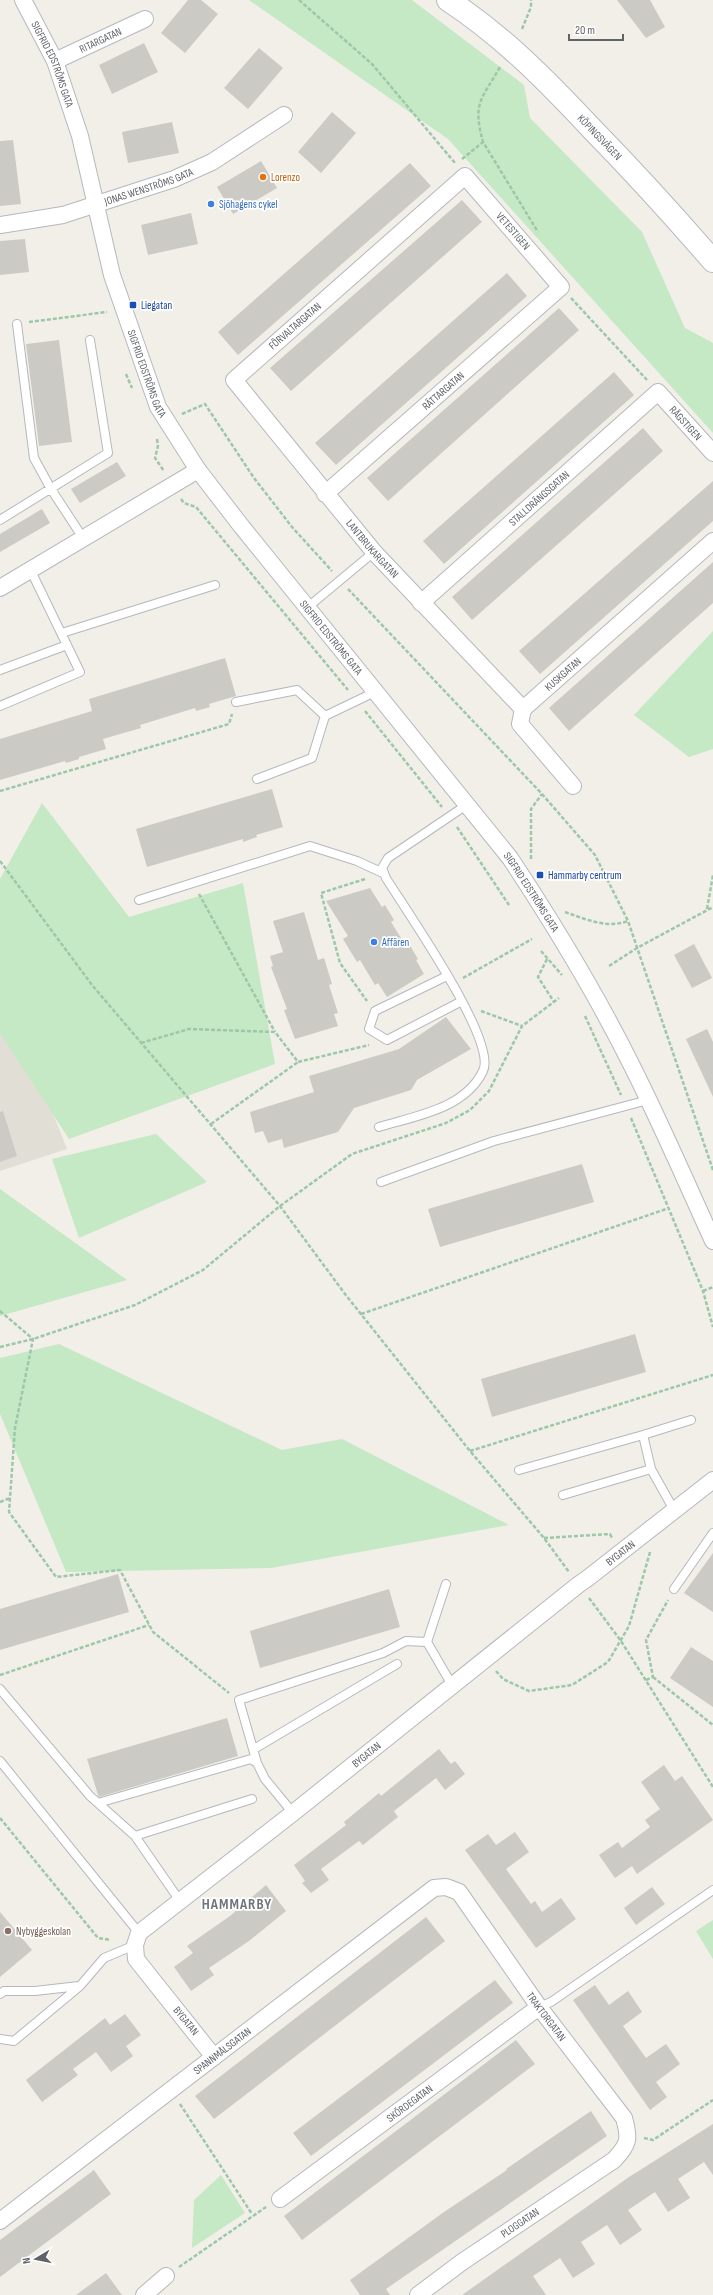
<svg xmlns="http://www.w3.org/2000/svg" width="713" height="2295" viewBox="0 0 713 2295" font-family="'Sofia Sans Condensed',sans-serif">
<rect width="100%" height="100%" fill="#f1efe8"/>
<path fill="#e1ded6" d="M16 1021 67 1149 0 1171V1025Z"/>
<path fill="#c5e8c5" d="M249 0H412L524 85 530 118 642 232 685 328 713 343V433L448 139Z
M713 631V749L689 757 634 715Z
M42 803 129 917 243 883 275 1064 69 1139 0 1033V879Z
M156 1134 207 1182 79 1238 52 1159Z
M0 1189 127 1280 0 1316Z
M59 1344 282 1450 342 1439 509 1525 271 1568 66 1572 0 1414V1358Z
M713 1920V1959L696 1931Z
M221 2175 245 2213 192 2248 194 2200Z"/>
<path fill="#cccac5" d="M188 0H201L218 14 185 53 161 33Z
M617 0H650L665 27 646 38Z
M144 43 158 72 112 94 99 65Z
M259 48 283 68 248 109 224 88Z
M332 112 356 133 321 173 298 152Z
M172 122 179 153 128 163 122 132Z
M13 140 21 204 0 206V141Z
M261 161 277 188 233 214 217 187Z
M410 163 431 186 238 355 218 332Z
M462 200 482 222 291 391 270 368Z
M191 213 198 244 148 255 141 225Z
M25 239 29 272 0 275V241Z
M507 273 527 296 336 465 315 443Z
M559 308 579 330 388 501 367 478Z
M59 340 72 442 39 446 26 344Z
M614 372 634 395 444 564 423 541Z
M643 428 663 451 472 620 452 597Z
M117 462 126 476 80 503 71 489Z
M713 481V521L540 674 519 651Z
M42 509 50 523 0 552V534Z
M713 562V603L569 731 549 708Z
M225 658 236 696 209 704 210 707 196 711 195 708 140 725 141 728 103 739 106 749 79 757V759L66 763 65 761 0 780V739L92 711 89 699Z
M272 789 283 827 256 835 257 837 243 842V839L147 867 136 829Z
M370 888 382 907 385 905 394 920 391 922 406 946 409 944 418 959 416 960 424 974 387 997 378 983 375 985 360 960 357 962 343 939 348 936 326 901Z
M304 912 318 960 324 958 332 984 329 985 338 1013 334 1014 338 1026 295 1039 284 1010 287 1009 271 967 273 966 270 956 283 952 273 921Z
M694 944 712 978 692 988 674 955Z
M446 1017 471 1049 417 1080 411 1090 354 1108 338 1132 284 1148 282 1139 268 1143 263 1131 255 1133 250 1112 314 1092 309 1076 399 1049Z
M707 1029 713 1042V1097L686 1039Z
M3 1111 17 1156 0 1162V1112Z
M582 1164 594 1202 440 1247 428 1209Z
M635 1334 646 1372 492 1417 481 1379Z
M713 1553V1612L684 1593Z
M118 1574 129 1612 0 1650V1609Z
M389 1589 400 1627 260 1668 250 1631Z
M691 1647 713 1661V1707L670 1678Z
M227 1718 238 1756 99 1797 98 1795 87 1759Z
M439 1749 451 1764 455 1761 465 1774 445 1790 436 1778 394 1811 398 1817 363 1845 359 1841 321 1869 329 1880 311 1893 302 1883 305 1881 294 1865 346 1825 344 1822 379 1793 381 1796Z
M664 1765 675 1781 682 1776 713 1820 637 1874 632 1866 615 1878 599 1855 618 1842 622 1848 650 1827 645 1820 660 1809 641 1782Z
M515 1832 529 1852 506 1869 531 1904 535 1901 542 1912 561 1898 576 1919 536 1948 465 1850 488 1834 496 1845Z
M266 1885 286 1911 249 1941 209 1968 214 1975 191 1991 174 1967 193 1953 187 1946 230 1916Z
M652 1887 665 1904 636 1925 624 1908Z
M0 1912 32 1950 0 1977Z
M426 1917 445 1941 214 2119 195 2096Z
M495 1980 513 2003 311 2156 293 2133Z
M595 1985 609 2005 628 1991 642 2012 623 2026 646 2058 666 2044 680 2064 656 2082 667 2097 650 2110 573 2000Z
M125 2014 141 2035 126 2046 133 2056 111 2072 96 2052 73 2069 78 2075 42 2102 26 2080 105 2018 110 2025Z
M516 2040 535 2064 302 2240 284 2216Z
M591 2111 607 2136 386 2289 390 2295H360L350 2280 444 2212 507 2170 506 2169 538 2147Z
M713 2124V2175L704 2162 678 2179 690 2198 668 2212 655 2192 628 2210 642 2230 620 2245 607 2225 581 2242 595 2264 573 2278 560 2258 533 2276 546 2295H462L629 2177Z
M94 2170 111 2194 0 2277V2240Z
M106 2273 122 2295H76Z"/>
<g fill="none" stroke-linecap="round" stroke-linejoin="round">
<g stroke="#b5b8bc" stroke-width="10">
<path id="lane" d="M17 324 34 458 51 489 83 538
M0 520 108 453 90 340
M308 607 374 552
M62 633 215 585
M0 670 67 645
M236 702 297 690 325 716
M0 706 80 672 30 569
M257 779 312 758 325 716 377 691
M139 900 310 846 357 861 383 873
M447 976 375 1011 369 1029 387 1040 462 1001
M379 1127C415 1116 465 1109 483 1071 498 1041 405 909 386 878L382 868 388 858 468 804
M381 1182 494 1141 648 1100
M643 1435 691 1420
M519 1470 643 1435 651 1469 674 1510
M563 1495 651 1469
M674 1589 713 1533
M427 1642 446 1584
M0 1689 90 1796 135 1836 180 1901
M254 1749 397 1664
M0 1761 139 1933
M98 1803 251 1759 257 1763
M293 1813 265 1779 257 1763 239 1700 383 1653 406 1641 427 1642 452 1685
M135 1836 252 1799
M0 1994 4 1991H35L79 1986
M539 2007 551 2002 713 1890
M0 2039 14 2041 80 1986 104 1958 135 1945"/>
</g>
<g stroke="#b5b8bc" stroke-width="18">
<g id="street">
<path id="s1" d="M23 0 55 61 80 136 112 275 158 407 198 470 242 527 510 858C555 926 598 997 634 1070 662 1126 687 1184 713 1241"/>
<path id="s2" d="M55 61 145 19"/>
<path id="s3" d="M0 225 63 215 174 179 212 162 284 115"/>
<path id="s4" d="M325 494 561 287 465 176 234 380 374 552 523 709"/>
<path d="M0 588 198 470"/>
<path id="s5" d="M421 603 658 392 713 453"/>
<path id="s6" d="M523 709 713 541"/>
<path d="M523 709 520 724 573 786"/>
<path id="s7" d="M588 1578 713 1480"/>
<path id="s8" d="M214 2057 136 1959 135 1945 139 1933 293 1813 578 1585"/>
<path id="s9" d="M280 2199 539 2007"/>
<path id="s10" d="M0 2221 434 1888 446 1887 459 1892 539 2007 624 2118C630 2139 629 2144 614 2160L462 2262 418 2295"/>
<path d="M144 2295 166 2276"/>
</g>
</g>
<g stroke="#b6babf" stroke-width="24">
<g id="secondary">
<path id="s11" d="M448 0C503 36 547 81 592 129 634 172 674 216 713 261"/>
</g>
</g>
<path stroke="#9cc7a9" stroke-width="2.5" stroke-dasharray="4 2" stroke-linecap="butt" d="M299 0 372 64 455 163
M522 29 531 7V0
M500 67C482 99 472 102 483 142L538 232
M462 159 483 142
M571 298 647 380
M29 322 107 312
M126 374 132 388
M182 414 205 404 254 478 292 527 332 571
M157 439 158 446 155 458 164 471
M181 499 184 503 196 507 348 690
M348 589 542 794 595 855 628 921 713 1170
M365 711 442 807
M0 791 229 724 232 714
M457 827 509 905
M531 859V809L542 794
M0 861 92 985 280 1206 345 1294 470 1451 544 1538 569 1572
M365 879 321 893 340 963 367 1001
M199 894 275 1032
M707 909 713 875
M565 912C585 919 607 929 628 921
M541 951 562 975
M547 959 538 977 554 1002
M609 966 637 948 713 907
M463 978 532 939
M481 1011 522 1026
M585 1016 621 1095
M141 1043 189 1029 275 1032 298 1062 369 1045
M631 1118 703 1291 713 1327
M211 1124 298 1062
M703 1291 713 1287
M0 1311 33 1339 15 1428 9 1512 56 1577 120 1570 153 1632 229 1693
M361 1314 669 1208
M0 1347 33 1339 135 1305 203 1270 280 1206 352 1154 446 1123 470 1110 489 1091 522 1026 559 998
M470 1451 713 1375
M0 1502 10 1498
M544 1538 610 1534 612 1538
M589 1598 621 1641 713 1787
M496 1671 503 1679 529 1691 572 1685 608 1662 629 1626 650 1552
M0 1675 149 1625
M653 1677 713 1725
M646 1680 653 1677 646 1640 668 1600
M0 1818 98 1938 111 1940
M180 2104 252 2214
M644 2138 653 2140 713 2100
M179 2267 266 2207"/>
<use href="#lane" stroke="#fff" stroke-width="8"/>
<use href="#street" stroke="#fff" stroke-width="16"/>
<use href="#secondary" stroke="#fff" stroke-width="22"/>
<g stroke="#b5b8bc" stroke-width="18" stroke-linecap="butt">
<path id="street-bridge" d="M578 1585 588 1578"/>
</g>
<use href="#street-bridge" stroke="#fff" stroke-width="16"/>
</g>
<circle fill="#e8710a" stroke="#fff" stroke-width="1.5" cx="263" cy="177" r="4"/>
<g fill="#3f7fe0" stroke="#fff" stroke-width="1.5">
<circle cx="211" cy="204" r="4"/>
<circle cx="374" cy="942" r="4"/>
</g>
<g fill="#1a4fb4" stroke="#fff" stroke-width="1.5">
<rect x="129" y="301" width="8" height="8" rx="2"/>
<rect x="536" y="871" width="8" height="8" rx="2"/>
</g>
<circle fill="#8d6e63" stroke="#fff" stroke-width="1.5" cx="8" cy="1931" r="4"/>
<g text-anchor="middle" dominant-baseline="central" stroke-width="3.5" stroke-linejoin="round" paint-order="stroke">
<g font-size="11" fill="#5f6368" stroke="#fff">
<text stroke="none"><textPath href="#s2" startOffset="50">RITARGATAN</textPath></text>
<text stroke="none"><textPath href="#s1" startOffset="71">SIGFRID EDSTRÖMS GATA</textPath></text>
<text stroke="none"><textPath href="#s11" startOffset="205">KÖPINGSVÄGEN</textPath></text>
<text stroke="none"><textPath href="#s3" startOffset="154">JONAS WENSTRÖMS GATA</textPath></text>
<text transform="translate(513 231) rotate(49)">VETESTIGEN</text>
<text transform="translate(295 326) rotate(-41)">FÖRVALTARGATAN</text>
<text stroke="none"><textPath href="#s1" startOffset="395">SIGFRID EDSTRÖMS GATA</textPath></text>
<text stroke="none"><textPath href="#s4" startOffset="157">RÄTTARGATAN</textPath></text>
<text stroke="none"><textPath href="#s5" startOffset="359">RÅGSTIGEN</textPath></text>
<text stroke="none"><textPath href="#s5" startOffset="158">STALLDRÄNGSGATAN</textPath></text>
<text stroke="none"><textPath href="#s4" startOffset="987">LANTBRUKARGATAN</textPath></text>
<text stroke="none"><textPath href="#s1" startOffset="719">SIGFRID EDSTRÖMS GATA</textPath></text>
<text stroke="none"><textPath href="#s6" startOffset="53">KUSKGATAN</textPath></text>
<text stroke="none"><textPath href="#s1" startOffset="1043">SIGFRID EDSTRÖMS GATA</textPath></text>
<text stroke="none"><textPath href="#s7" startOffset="41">BYGATAN</textPath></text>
<text stroke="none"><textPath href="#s8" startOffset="441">BYGATAN</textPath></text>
<text stroke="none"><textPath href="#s10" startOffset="725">TRAKTORGATAN</textPath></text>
<text transform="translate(186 2021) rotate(51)">BYGATAN</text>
<text stroke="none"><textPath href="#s10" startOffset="280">SPANNMÅLSGATAN</textPath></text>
<text stroke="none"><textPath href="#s9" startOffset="161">SKÖRDEGATAN</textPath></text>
<text transform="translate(520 2223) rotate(-34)">PLOGGATAN</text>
</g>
<g font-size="11" fill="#c56008" stroke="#fff" text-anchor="start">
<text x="271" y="177">Lorenzo</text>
</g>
<g font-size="11" fill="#366cbe" stroke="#fff" text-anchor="start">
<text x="219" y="204">Sjöhagens cykel</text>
<text x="382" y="942">Affären</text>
</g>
<g font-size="11" fill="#164399" stroke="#fff" text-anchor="start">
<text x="141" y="305">Liegatan</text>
<text x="548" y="875">Hammarby centrum</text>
</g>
<g font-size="11" fill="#785e54" stroke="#fff" text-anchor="start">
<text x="16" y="1931">Nybyggeskolan</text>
</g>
<g font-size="15" font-weight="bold" letter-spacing="1" fill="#70757a" stroke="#fff">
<text x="237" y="1904">HAMMARBY</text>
</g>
</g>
<g transform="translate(36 2259) rotate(260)" stroke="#ffffff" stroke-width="3" paint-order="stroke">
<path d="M0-3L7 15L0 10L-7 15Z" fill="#5f6368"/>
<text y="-6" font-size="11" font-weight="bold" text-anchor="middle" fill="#5f6368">N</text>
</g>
<path d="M569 34v6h54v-6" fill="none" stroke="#5f6368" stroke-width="2"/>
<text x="575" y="34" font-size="12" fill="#5f6368" stroke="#ffffff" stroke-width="3" paint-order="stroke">20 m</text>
</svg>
